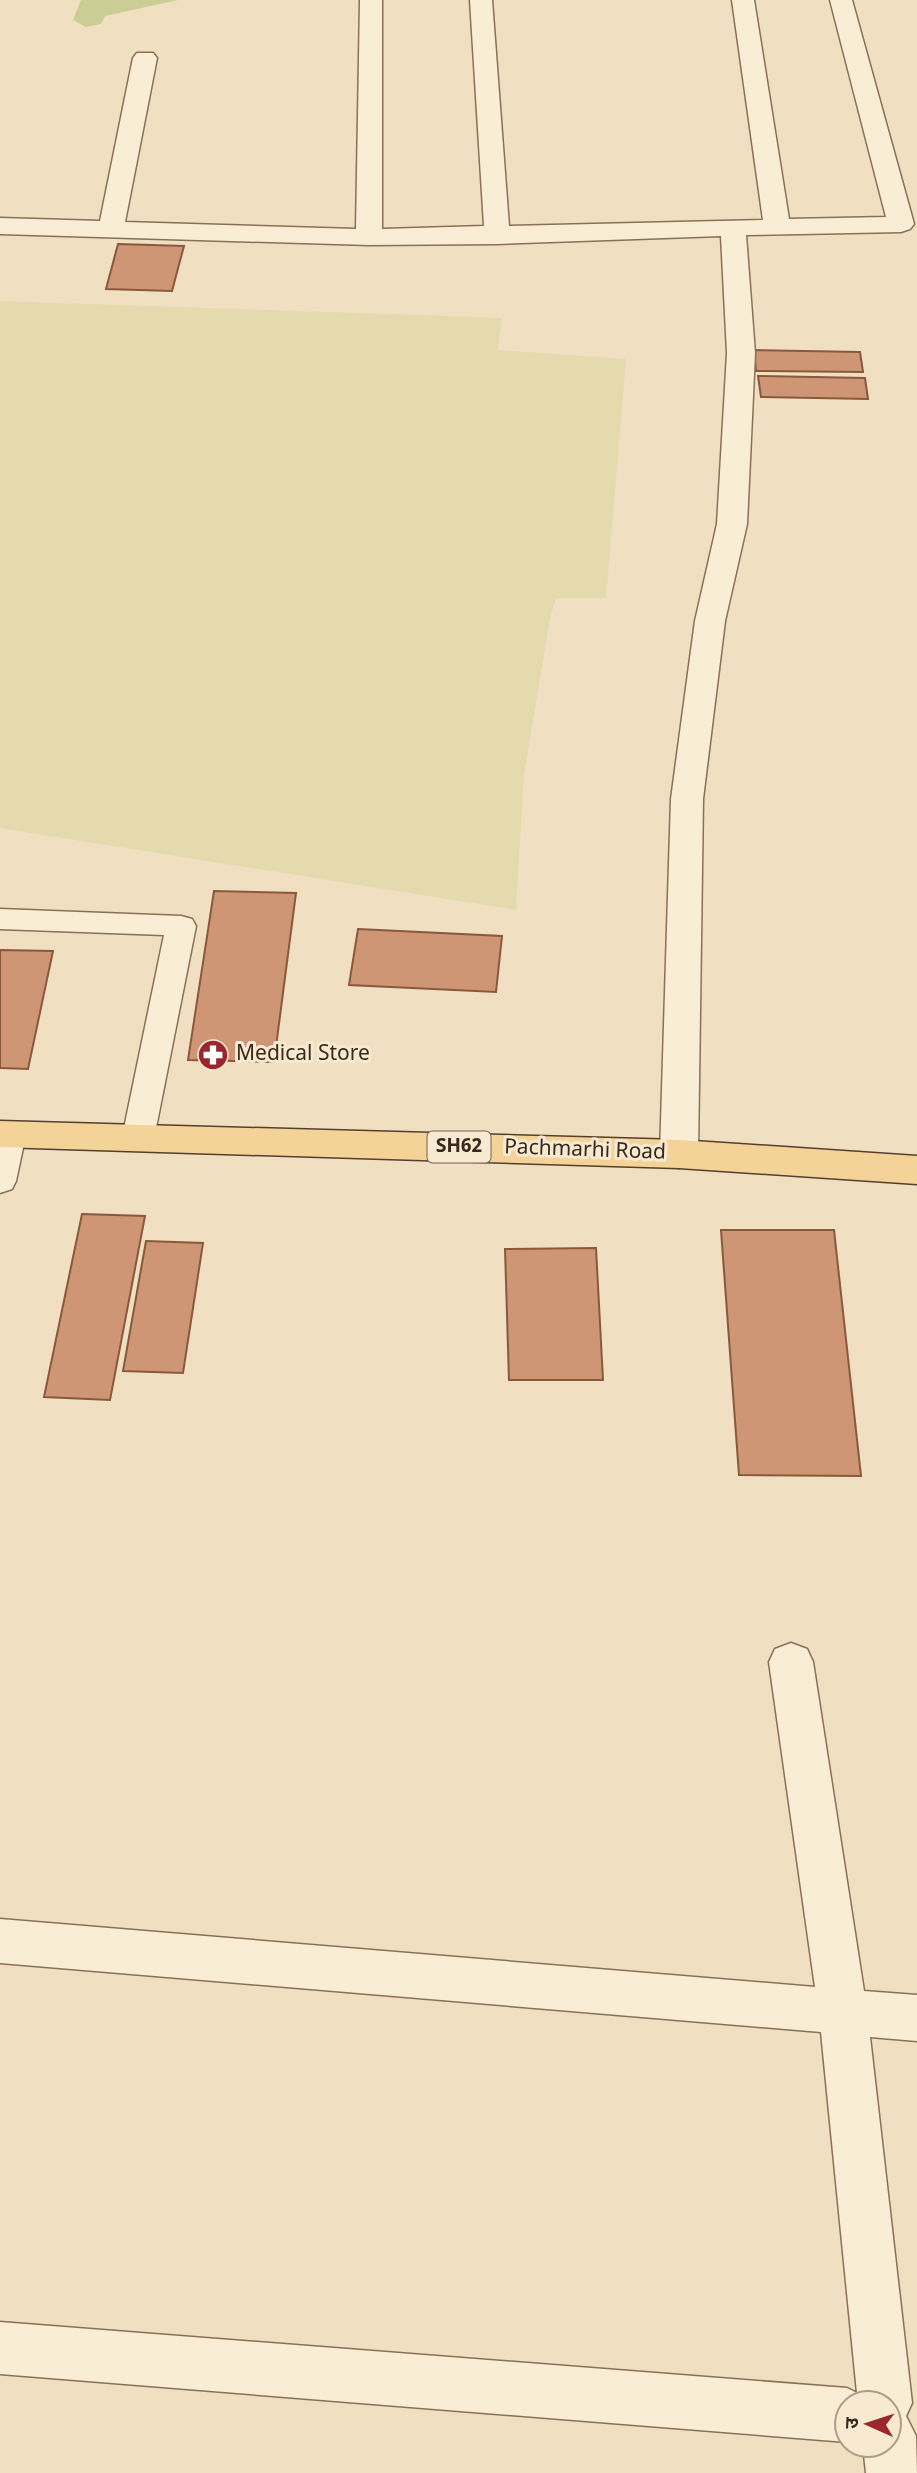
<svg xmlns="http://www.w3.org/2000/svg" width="917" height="2473" viewBox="0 0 917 2473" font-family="Georgia,'Noto Sans Devanagari',serif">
<rect width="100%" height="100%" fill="#f0dfc1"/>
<path fill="#e5daae" d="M0 301 502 318 498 350 626 359 606 598H556L550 618 524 774 516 910 0 828Z"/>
<path fill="#cace95" d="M81 0H178L105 16 101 24 86 27 73 20Z"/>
<path fill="#cf9676" stroke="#8a583d" stroke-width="2" d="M118 244 184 246 172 291 106 289Z
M754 350 860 352 863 372 756 371Z
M758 376 865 378 868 399 761 397Z
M214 891 296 893 274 1062 188 1060Z
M358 929 502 936 496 992 349 985Z
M0 950 53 951 28 1069 0 1068Z
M82 1214 145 1216 110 1400 44 1397Z
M721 1230H834L861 1476 739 1475Z
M146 1241 203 1243 183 1373 123 1371Z
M596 1248 603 1380H509L505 1249Z"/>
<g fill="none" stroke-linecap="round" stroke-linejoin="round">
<g stroke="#8a7058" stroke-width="3">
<path id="service" d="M0 909 181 916 192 919 196 926 154 1138 149 1146 138 1150 127 1146 122 1138 164 935 0 929Z
M10 1122 21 1126 26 1134 16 1181 12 1189 0 1193V1125Z"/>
</g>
<g stroke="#8a7058" stroke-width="3">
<path id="minor" d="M360 0H382V229L484 226 470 0H492L509 226 763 220 732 0H754L789 219 886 217 830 0H852L914 224 910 229 901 232 746 235 755 353 747 524 725 621 703 799 698 1154 692 1164 679 1168 666 1164 660 1154 671 799 695 621 717 524 727 353 721 236 497 244 369 245 0 234V218L100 221 133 58 137 53H153L157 58 125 222 356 229Z
M791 1643 807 1649 813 1662 864 1991 917 1995V2041L870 2037 912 2403 906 2416 916 2436 917 2473H866L863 2445H889V2403H847V2442L0 2374V2322L847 2388 857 2393 821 2032 0 1963V1919L815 1987 769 1662 775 1649Z"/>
</g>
<g stroke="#573e2d" stroke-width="3">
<path id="primary" d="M0 1121 679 1140 917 1156V1184L679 1168 0 1147Z"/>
</g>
<use href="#service" fill="#faedd5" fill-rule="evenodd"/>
<use href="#minor" fill="#faedd5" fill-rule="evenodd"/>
<use href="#primary" fill="#f4d398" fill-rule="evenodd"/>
</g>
<defs>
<g id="pharmacy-disc" transform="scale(1.575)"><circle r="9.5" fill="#9b262d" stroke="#f7ead1"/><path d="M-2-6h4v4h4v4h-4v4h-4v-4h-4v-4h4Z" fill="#fff"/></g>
</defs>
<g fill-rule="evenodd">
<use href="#pharmacy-disc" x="213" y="1055"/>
</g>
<g text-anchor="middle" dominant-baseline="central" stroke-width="6" stroke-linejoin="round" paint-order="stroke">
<rect fill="#f7ead1" stroke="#726353" stroke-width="2" x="427.5" y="1131.5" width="63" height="31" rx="5"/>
<g font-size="19" font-weight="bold" fill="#39291d">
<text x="459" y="1147">SH62</text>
</g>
<g font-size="21" fill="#39291d" stroke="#f7ead1" text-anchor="start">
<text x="236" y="1055">Medical Store</text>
</g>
<g font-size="21" fill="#39291d" stroke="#f7ead1">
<text transform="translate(585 1151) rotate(2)">Pachmarhi Road</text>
</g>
</g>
<g transform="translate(868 2424) rotate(273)"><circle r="33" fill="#f7ead1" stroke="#ab9d89" stroke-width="2"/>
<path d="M0-5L12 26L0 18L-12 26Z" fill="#9b262d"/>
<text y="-10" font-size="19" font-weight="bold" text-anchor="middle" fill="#39291d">उ</text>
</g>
</svg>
